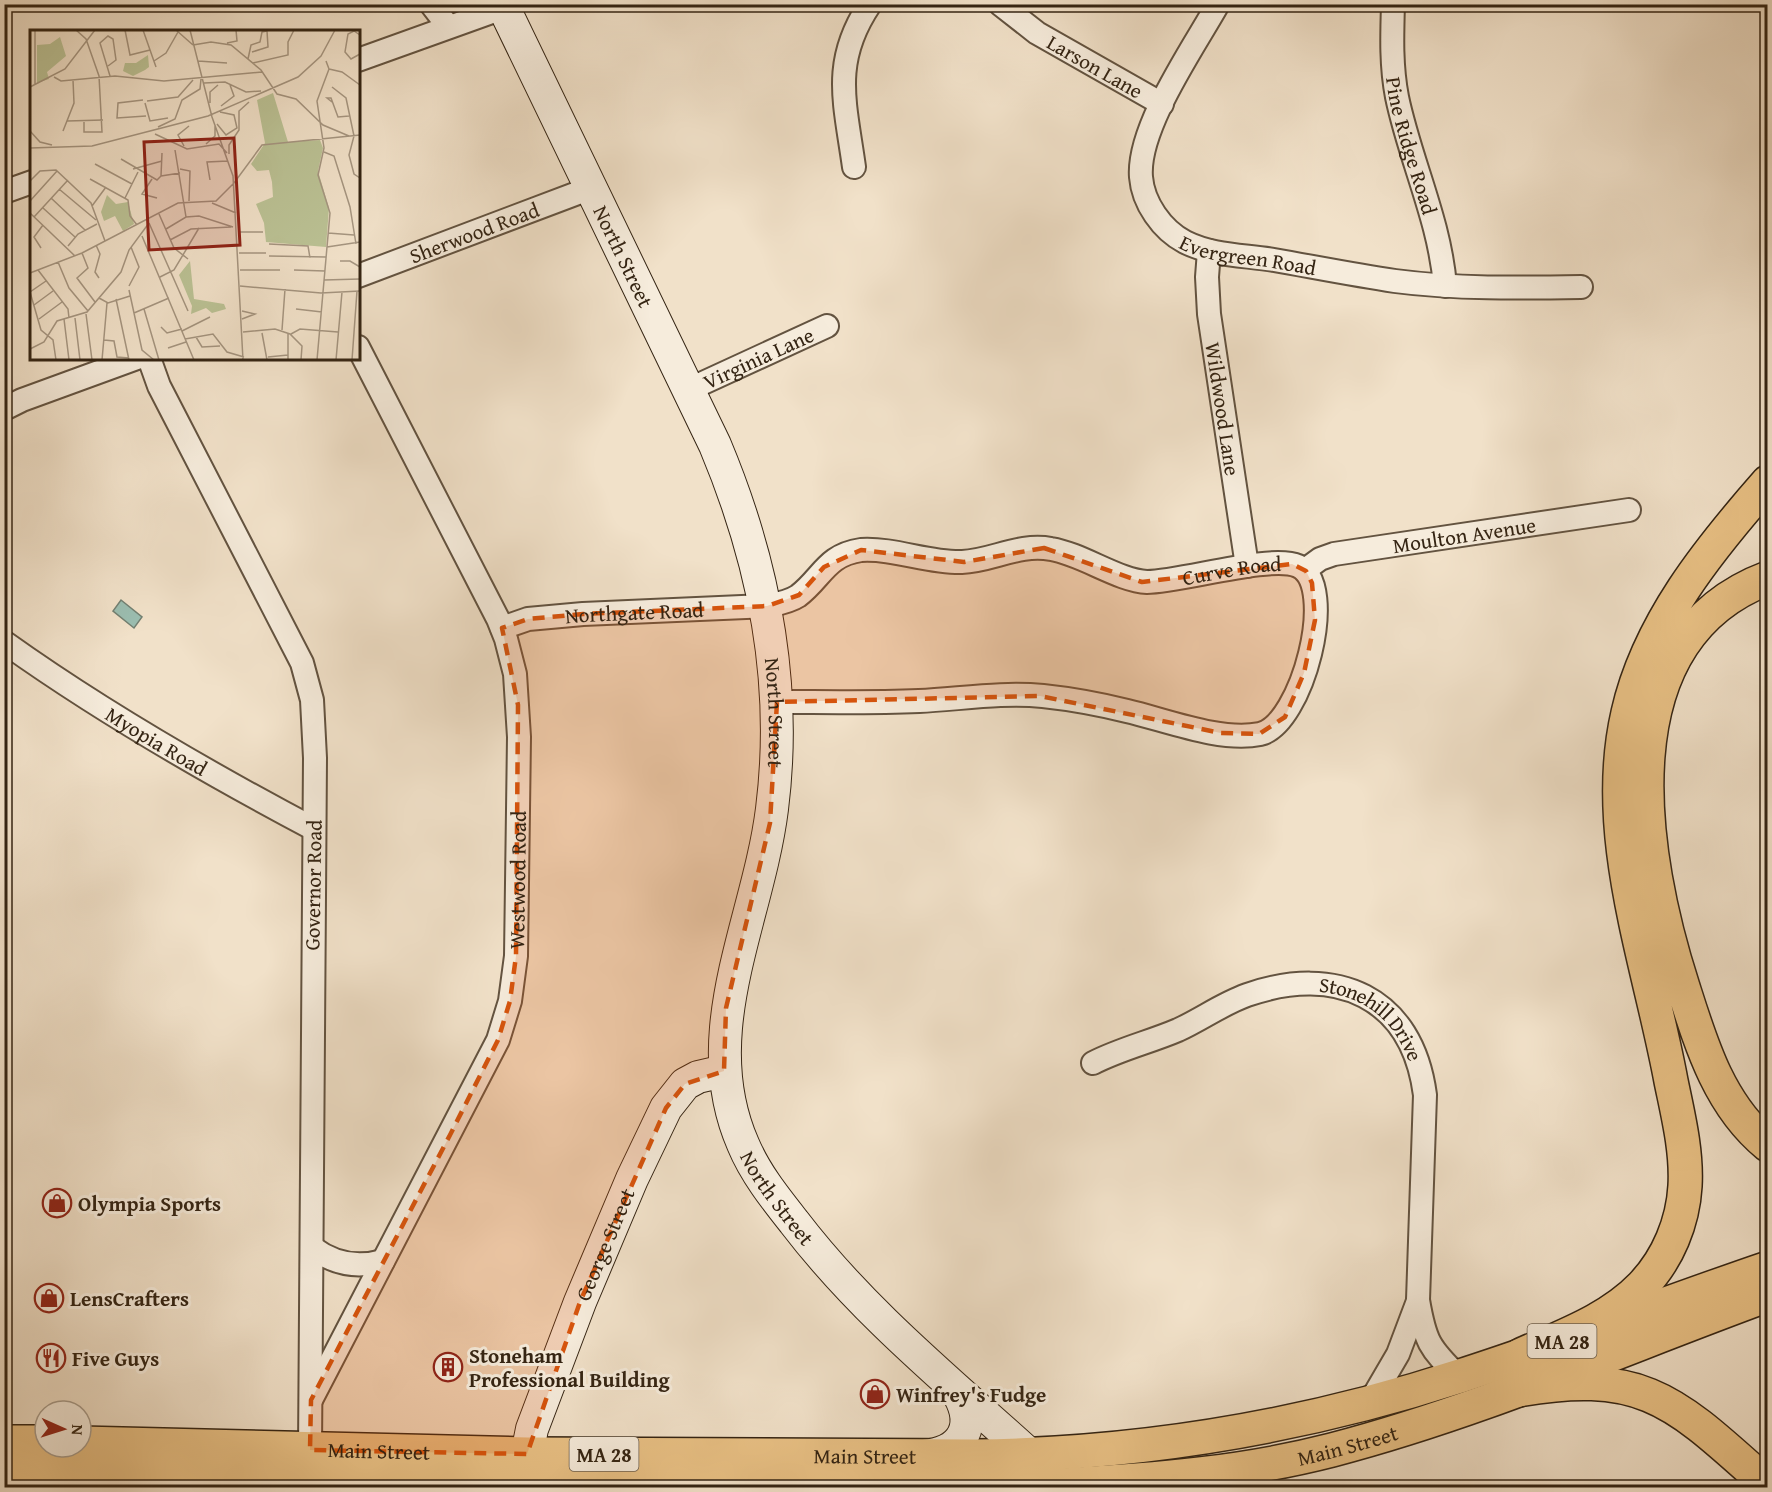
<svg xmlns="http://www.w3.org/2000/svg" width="1772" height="1492" viewBox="0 0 1772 1492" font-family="'Gentium Book Plus',serif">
<rect width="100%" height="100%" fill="#f1e1c9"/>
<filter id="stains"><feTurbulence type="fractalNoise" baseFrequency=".00333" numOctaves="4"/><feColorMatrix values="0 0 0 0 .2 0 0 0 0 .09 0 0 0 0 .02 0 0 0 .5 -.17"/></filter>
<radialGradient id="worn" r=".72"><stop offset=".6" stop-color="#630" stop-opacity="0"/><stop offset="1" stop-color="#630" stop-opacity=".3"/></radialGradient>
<path fill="#9bbeb1" stroke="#728072" stroke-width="1.5" d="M121 600 142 617 134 628 113 611Z"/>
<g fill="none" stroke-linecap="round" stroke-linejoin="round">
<g stroke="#635340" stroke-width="26">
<g id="street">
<path d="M431 4 448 26"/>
<path id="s1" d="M1000 4 1037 33 1162 104"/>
<path id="s2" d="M1218 4C1194 47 1137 128 1141 177 1143 203 1162 230 1185 242 1213 256 1244 255 1274 260 1314 267 1354 275 1395 281 1456 289 1519 288 1581 287"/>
<path id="s3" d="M1393 4C1392 36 1391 66 1397 97 1410 160 1440 221 1445 286"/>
<path d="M358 60 503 8"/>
<path d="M854 167C845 102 831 62 870 4"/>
<path d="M4 192 32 182"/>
<path id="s4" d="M1209 251 1207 277 1209 314 1247 566"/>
<path id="s5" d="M358 276 591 188"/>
<path d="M149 358 159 386 302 663 312 700 315 758 310 1450"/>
<path id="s6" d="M690 389 827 326"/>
<path d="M4 409 22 400 137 358"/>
<path id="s7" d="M1305 570 1320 559 1334 554 1629 510"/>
<path id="s8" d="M502 628 528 619 583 614 767 606C777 604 789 602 798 596 822 578 826 555 861 550 895 548 928 563 962 562 992 561 1019 543 1051 549 1082 554 1119 581 1147 582 1181 582 1271 554 1298 566 1339 584 1302 725 1260 734 1220 742 1166 720 1127 711 1099 704 1071 699 1043 696 1002 692 960 699 919 701 872 703 824 702 777 702"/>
<path id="s9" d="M4 642C102 712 208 773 314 829"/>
<path id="s10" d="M1093 1063C1120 1049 1150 1042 1178 1030 1202 1019 1222 1004 1247 995 1336 964 1412 996 1425 1095L1418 1300C1425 1341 1429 1348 1459 1377"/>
<path d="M313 1248C334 1264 358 1268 383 1261"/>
<path id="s11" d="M311 1400 498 1040 510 1001 516 956 519 737 515 674 506 639 498 619 358 347"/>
<path d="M1370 1402 1398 1354 1418 1301"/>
</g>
</g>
<g stroke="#342413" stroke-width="34">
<g id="secondary">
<path id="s12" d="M502 4 715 445C764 562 788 682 772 809 758 921 694 1032 743 1144 755 1173 775 1198 794 1222 865 1315 957 1388 1043 1467"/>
<path id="s13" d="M527 1454 532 1429 580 1302 632 1179 666 1108 685 1084 698 1077 724 1071"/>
<path d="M924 1456C964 1452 978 1425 956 1390"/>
</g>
</g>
<g stroke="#342413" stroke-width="36">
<g id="primary">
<path d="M4 1442H45"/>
<path id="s14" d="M81 1443 527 1454 975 1456C1139 1454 1303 1427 1460 1376 1563 1343 1665 1303 1768 1268"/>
<path id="s15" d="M4 1471 1062 1485C1153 1480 1243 1473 1332 1450 1481 1411 1623 1348 1768 1295"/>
</g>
</g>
<g stroke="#342413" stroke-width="36">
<path id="highway" d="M1768 578C1603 640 1641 857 1683 987 1701 1044 1719 1105 1768 1145
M1521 1355C1563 1336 1609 1320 1642 1286 1668 1259 1683 1222 1685 1186 1687 1151 1678 1115 1671 1081 1649 962 1600 834 1628 713 1648 624 1709 549 1768 482
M1513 1391C1644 1367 1674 1401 1768 1485"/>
</g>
<use href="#street" stroke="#f6ecdc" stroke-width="22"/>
<use href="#secondary" stroke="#f6ecdc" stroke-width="32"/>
<use href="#primary" stroke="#e8c084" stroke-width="33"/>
<use href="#highway" stroke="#e8c084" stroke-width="33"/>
</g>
<path fill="#d6540d" fill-opacity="0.2" stroke="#d6540d" stroke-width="4.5" stroke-dasharray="12 8" stroke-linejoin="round" d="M1044 548 1142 582 1292 564 1306 571 1312 583 1315 620 1304 673 1285 717 1259 734 1221 733 1040 696 777 702 770 823 726 1008 724 1071 685 1084 666 1108 580 1302 527 1454 310 1450 311 1400 450 1135 498 1040 510 1001 516 956 518 705 502 628 528 619 583 614 767 606 799 595 824 567 861 550 964 562Z"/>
<defs>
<g id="shop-ring" transform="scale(1.5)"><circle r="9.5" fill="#f6ecdc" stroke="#8f2418" stroke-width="1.5"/><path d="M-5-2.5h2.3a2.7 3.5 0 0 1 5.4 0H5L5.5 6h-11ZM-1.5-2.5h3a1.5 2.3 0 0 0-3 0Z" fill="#8f2418"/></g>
<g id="restaurant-ring" transform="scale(1.5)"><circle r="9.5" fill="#f6ecdc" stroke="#8f2418" stroke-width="1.5"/><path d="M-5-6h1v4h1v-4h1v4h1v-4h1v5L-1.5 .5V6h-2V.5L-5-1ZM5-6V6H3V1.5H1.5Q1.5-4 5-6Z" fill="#8f2418"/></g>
<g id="building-ring" transform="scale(1.5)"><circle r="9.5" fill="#f6ecdc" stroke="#8f2418" stroke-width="1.5"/><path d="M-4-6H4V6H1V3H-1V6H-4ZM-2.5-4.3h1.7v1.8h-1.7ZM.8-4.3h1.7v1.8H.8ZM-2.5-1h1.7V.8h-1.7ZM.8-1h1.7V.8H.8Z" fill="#8f2418"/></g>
</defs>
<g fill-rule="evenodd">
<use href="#shop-ring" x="57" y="1203"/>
<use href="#shop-ring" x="49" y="1298"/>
<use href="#restaurant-ring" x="51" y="1358"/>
<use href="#building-ring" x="448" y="1367"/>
<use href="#shop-ring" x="875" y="1394"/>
</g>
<g text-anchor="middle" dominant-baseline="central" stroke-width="6" stroke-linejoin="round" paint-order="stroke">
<g fill="#f6ecdc" stroke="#6e604f" stroke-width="1.5">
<rect x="1527.5" y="1324" width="69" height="34" rx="4.5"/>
<rect x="569.5" y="1437" width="69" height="34" rx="4.5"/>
</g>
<g font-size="20" font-weight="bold" fill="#342413">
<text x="1562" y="1341">MA 28</text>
<text x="604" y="1454">MA 28</text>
</g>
<g font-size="21" fill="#342413" stroke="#f6ecdc">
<text stroke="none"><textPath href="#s1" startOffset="114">Larson Lane</textPath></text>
<text stroke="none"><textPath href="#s3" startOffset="144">Pine Ridge Road</textPath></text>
<text stroke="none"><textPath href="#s5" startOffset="124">Sherwood Road</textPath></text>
<text stroke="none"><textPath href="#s2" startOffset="338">Evergreen Road</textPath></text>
<text stroke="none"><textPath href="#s12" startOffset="280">North Street</textPath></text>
<text stroke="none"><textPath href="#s6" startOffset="75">Virginia Lane</textPath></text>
<text stroke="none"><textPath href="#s4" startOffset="159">Wildwood Lane</textPath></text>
<text stroke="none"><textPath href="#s7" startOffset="165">Moulton Avenue</textPath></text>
<text stroke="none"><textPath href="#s8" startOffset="760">Curve Road</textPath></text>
<text stroke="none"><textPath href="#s8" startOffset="134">Northgate Road</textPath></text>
<text stroke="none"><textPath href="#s12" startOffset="766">North Street</textPath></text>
<text stroke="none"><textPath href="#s9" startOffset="182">Myopia Road</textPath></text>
<text stroke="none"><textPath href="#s11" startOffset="568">Westwood Road</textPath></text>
<text transform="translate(313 885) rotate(-89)">Governor Road</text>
<text stroke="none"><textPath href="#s10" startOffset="308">Stonehill Drive</textPath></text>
<text stroke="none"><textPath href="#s12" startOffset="1269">North Street</textPath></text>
<text stroke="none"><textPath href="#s13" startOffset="224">George Street</textPath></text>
<text stroke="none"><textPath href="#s15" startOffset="1347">Main Street</textPath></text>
<text stroke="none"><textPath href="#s14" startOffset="298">Main Street</textPath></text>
<text stroke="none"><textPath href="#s14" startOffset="784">Main Street</textPath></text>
</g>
<g font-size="21" font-weight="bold" fill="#342413" stroke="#f6ecdc" text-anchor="start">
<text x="78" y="1203">Olympia Sports</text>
<text x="70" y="1298">LensCrafters</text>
<text x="469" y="1355">Stoneham<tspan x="469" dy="24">Professional Building</tspan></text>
<text x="72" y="1358">Five Guys</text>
<text x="896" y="1394">Winfrey's Fudge</text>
</g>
</g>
<g transform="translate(30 30)">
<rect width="330" height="330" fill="#f1e1c9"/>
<path d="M243 63 258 112 290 110 293 118 288 141 299 178 296 217 236 212 234 193 226 174 243 167 242 152 239 140 227 141 221 134 235 113 227 70Z" fill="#bbc295"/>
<path d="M160 231 164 269 194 274 196 279 182 283 176 278 161 284 162 276 149 245Z" fill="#bbc295"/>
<path d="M118 25 119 37 115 40 103 46 93 41 95 33H106Z" fill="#bbc295"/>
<path d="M30 7 36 26 17 42 19 49 7 53V15L20 14ZM77 165 86 174 98 172 104 194 93 201 85 186 74 191 71 182Z" fill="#bbc295"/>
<path fill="none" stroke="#a59580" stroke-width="1.5" d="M5 0V55M46 0 56 9 69 46 72 102H54V92M95 0 100 25 120 20M113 0 126 37M146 0 163 15M160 0 182 87 203 146 213 330M330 5 324 1 318 4 315 22 321 29 330 24M197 13 207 11 206 0M163 15 181 12 201 15 231 40 247 64 266 69 293 95 319 106M218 29 221 15 230 12 232 2 237 1 238 17 222 22M124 31 136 23 148 2M168 31 197 33M223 33 258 25V12L264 0M78 36 86 30 83 9 78 6 70 13 80 46M299 39 312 42 330 55M24 47 31 51 85 46 134 51 232 42M174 53 195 52 216 62 231 61M0 57 35 39 65 0M302 57 316 68 324 106 319 125 324 144 330 148M113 70 88 73 87 88 116 86M117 71 148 67 163 50M302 72 297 68H301L308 87 319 86M115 73 120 91 138 88M180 73V62L188 55M191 76 204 66 200 55M37 91 73 90M187 94 196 105 207 98 204 85 190 82M128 97 145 89 152 70 170 59 171 49M0 101 10 112 22 115M33 101 44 73 43 50M125 104 157 119 189 114 197 123M176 114 185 106V95M154 116 148 105 159 96M0 118 62 116 178 86 268 47 291 26 305 0M145 120 156 187M294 122 304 126 320 177 326 214M199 124V115L209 100V81L219 72M91 129 127 150 131 146 132 123M65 134 102 154M103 139 132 131M150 139 160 141 159 171M131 146 150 143M60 149 98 170 100 186 107 195M122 149 112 164 127 168M180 150 177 132 198 131M0 151 10 141 26 140 61 173 75 211M204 153 232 115 330 105M29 159 66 190M21 168 55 200M95 168 108 142M0 171 27 141M182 173 206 183M62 176 76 157M13 178 45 207M0 183 45 226M129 184 144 218 158 229M4 187 38 150M119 193 158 281M136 199 156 187 169 186 203 197M208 202H233M298 203 324 205M112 206 164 330M140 210 161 199 201 197M239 214 278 216 280 228M66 215 70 224 65 242 69 248M38 216 48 204 67 194M297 217 330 212M11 218 4 207 13 195M52 223 58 238 47 248 65 272M209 223H236M239 226 296 227M310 231H320L330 237M28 232 39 258 58 281M8 240 38 279 39 288M210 240H250M264 240 295 241M0 243 52 223 148 173 186 171 204 153M130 247 144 240 169 198M294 250 330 249M16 251 0 262 11 300 23 310 26 330M99 256 109 237 101 217M210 256 291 263 330 261M99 260 112 320 124 330M69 268 78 273 100 266M86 269 99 330M4 275 23 261M114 279 129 330M266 279 292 282M212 281 225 284 212 289M104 283 139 268M56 284 62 330M45 288 50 330M9 289 32 272M34 289 39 330M131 297 137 303 152 299M252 300 255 259M152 301 180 287M213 302 245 299 260 304 272 316 271 330M232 303 237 330M261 304 270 299 308 302M166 307 172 317 190 316M155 309 183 304 197 322 214 327M74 310 84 311 87 327 99 328M138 318 156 312M0 319 14 312 27 291 57 282 91 242 99 220 119 193M238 327 258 325M72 330 77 273M258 330V303M287 330 300 183 288 145 294 118 287 71 299 39 296 31M306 330 312 262M322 330 327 261"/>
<path fill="#8f2418" fill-opacity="0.15" stroke="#8f2418" stroke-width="3" d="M204 108 210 215 119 220 114 112Z"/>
<rect width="330" height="330" fill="none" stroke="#342413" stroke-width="3"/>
</g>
<rect width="1772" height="1492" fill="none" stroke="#f1e1c9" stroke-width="24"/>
<rect x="6" y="6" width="1760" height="1480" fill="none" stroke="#342413" stroke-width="3"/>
<rect x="12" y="12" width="1748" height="1468" fill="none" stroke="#342413" stroke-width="1.5"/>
<g transform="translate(63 1429) rotate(93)"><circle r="28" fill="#f6ecdc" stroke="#a89c8c" stroke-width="1.5"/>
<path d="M0-4.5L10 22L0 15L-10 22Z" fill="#8f2418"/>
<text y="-9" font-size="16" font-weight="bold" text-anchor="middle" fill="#342413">N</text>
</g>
<rect width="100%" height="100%" filter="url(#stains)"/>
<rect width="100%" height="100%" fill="url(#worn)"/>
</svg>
